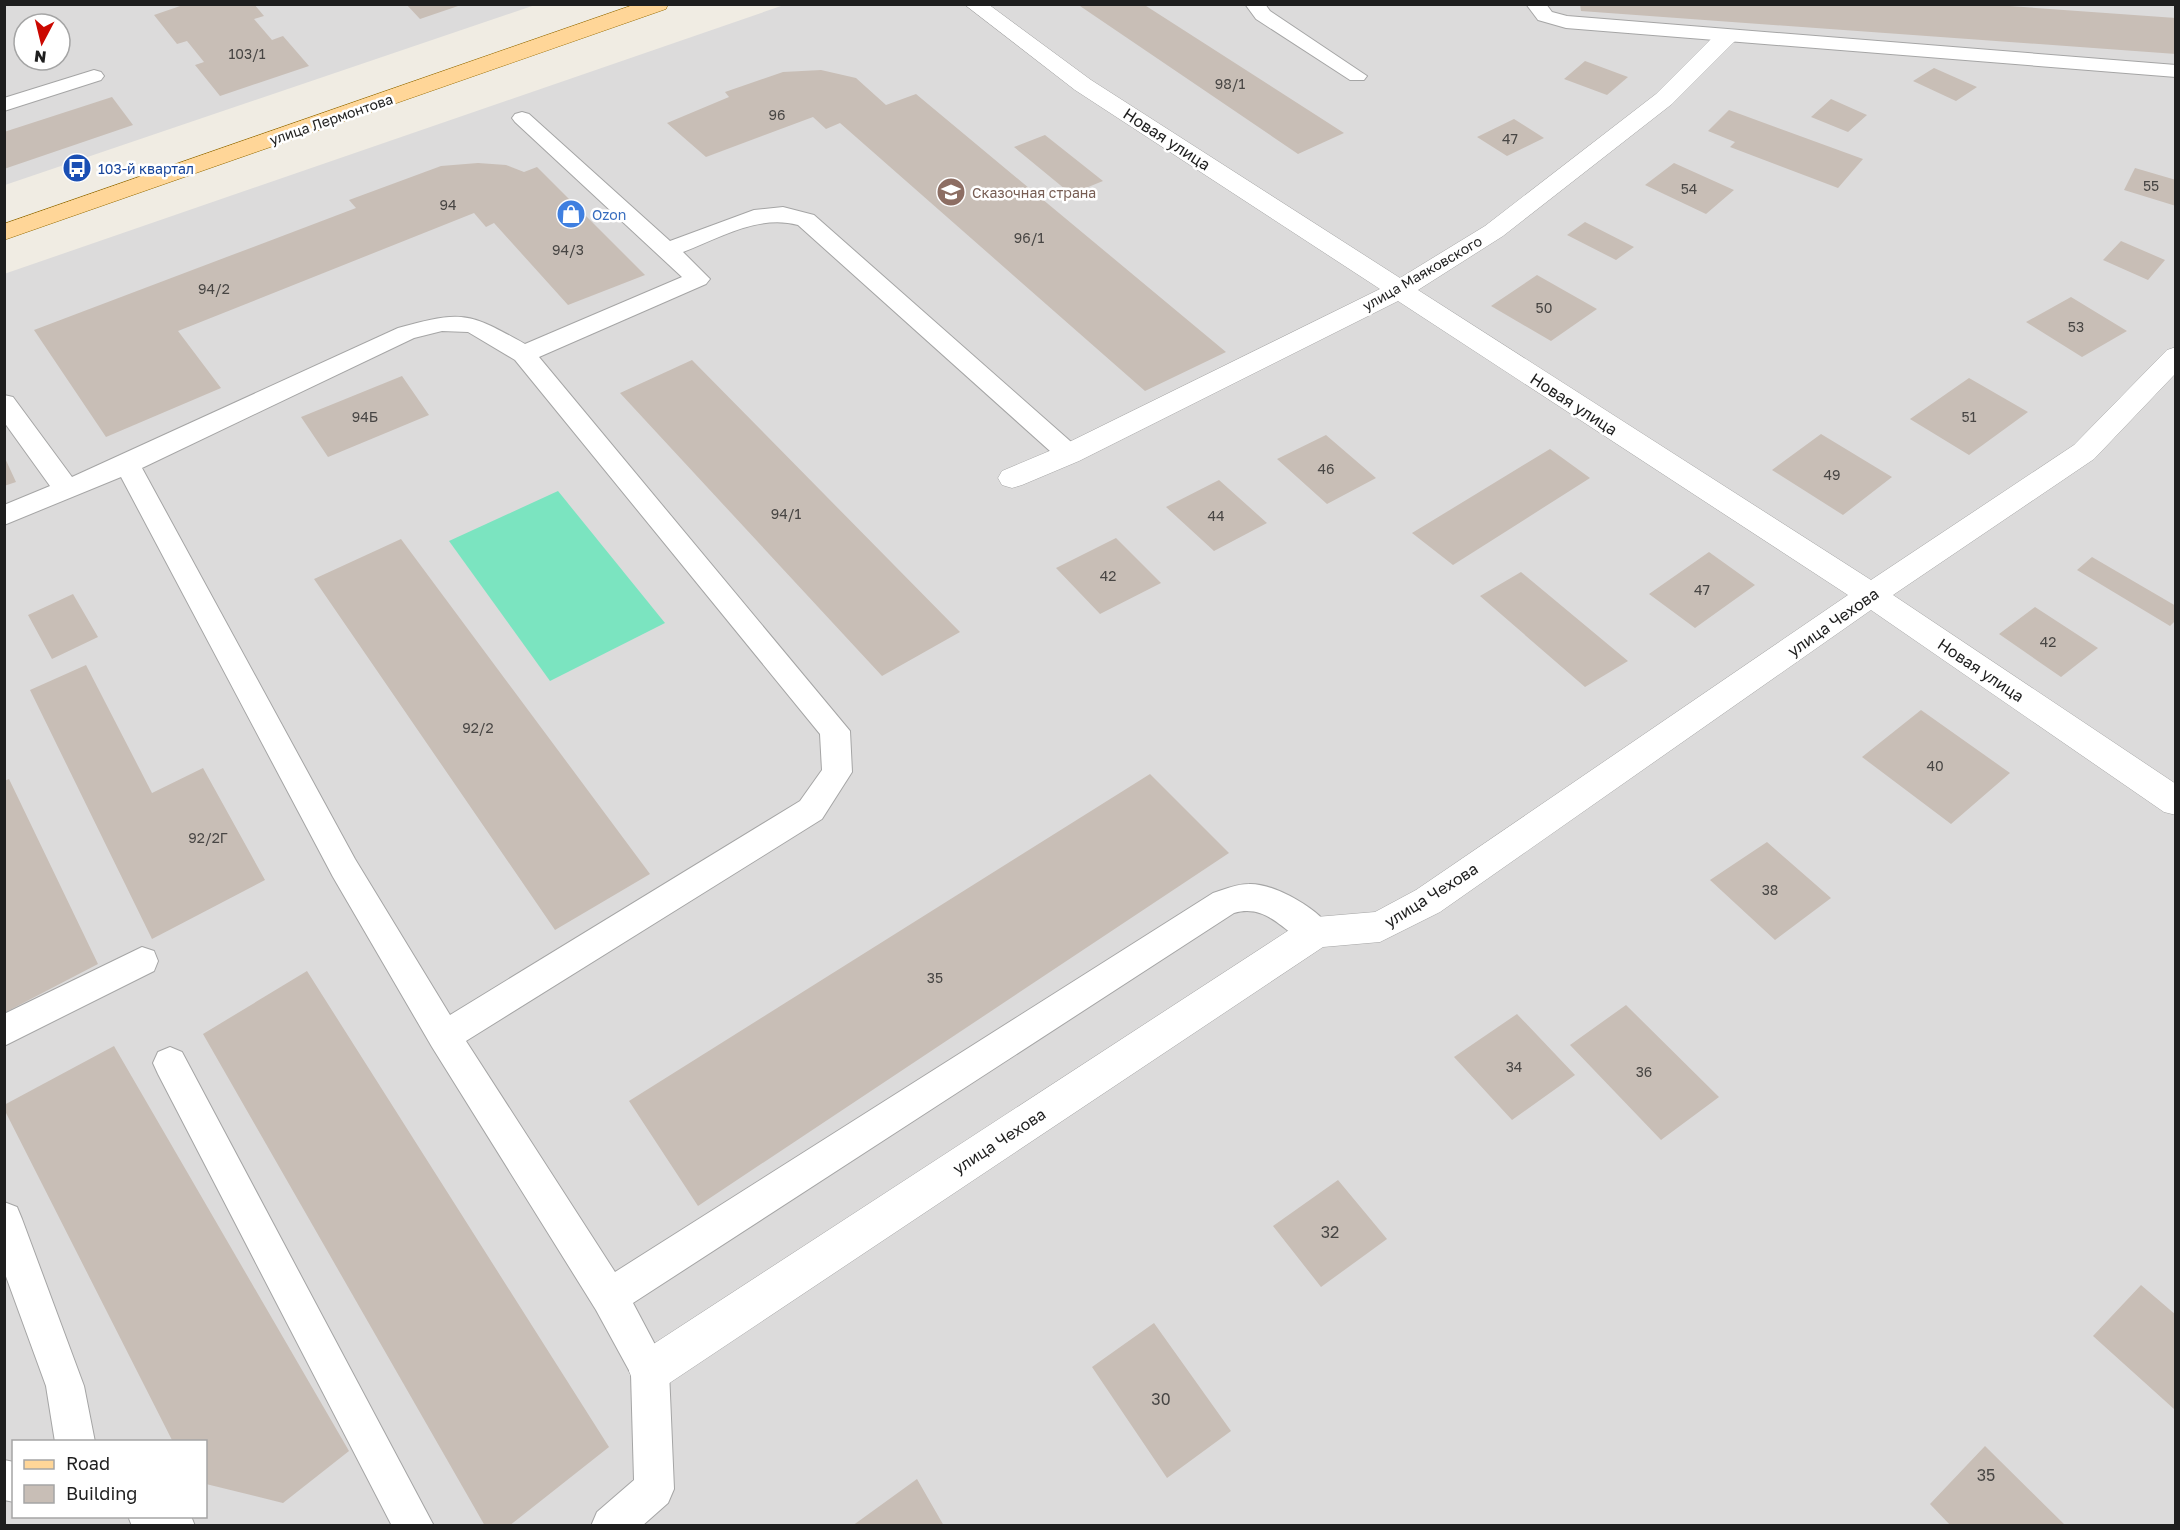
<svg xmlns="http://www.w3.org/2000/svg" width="2180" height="1530" viewBox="0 0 2180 1530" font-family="'Golos Text',sans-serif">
<rect width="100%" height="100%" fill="#f0ece3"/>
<path fill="#dcdbdb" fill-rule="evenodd" d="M5 4 535 5 5 185ZM24 24H60V60H24Z
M784 5H2175V1525H5L4 274ZM14 1442H206V1516H14Z"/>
<path fill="#7be4c0" d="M558 491 665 623 550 681 449 541Z"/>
<path fill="#c8beb6" d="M186 4H254L264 16 254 19 272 40 283 36 309 66 220 96 195 65 204 62 187 41 177 44 154 15Z
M406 4H461V5L420 19Z
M1077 4H1143L1344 133 1298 154Z
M1580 4H1981L2176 18V54L1581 11Z
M1585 61 1628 77 1607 95 1564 79Z
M1934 68 1977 87 1956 101 1913 81Z
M821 70 856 78 886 105 916 94 1226 352 1145 391 840 123 826 129 813 117 706 157 667 123 729 97 725 92 783 72Z
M112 97 133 125 4 169V132Z
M1831 99 1867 115 1848 132 1811 117Z
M1729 110 1863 159 1838 188 1730 147 1735 142 1708 131Z
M1514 119 1544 138 1507 156 1477 137Z
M1045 135 1103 181 1071 194 1014 147Z
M478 163 506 165 524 172 537 167 645 275 568 305 494 223 486 227 474 213 178 331 221 388 106 437 34 330 356 208 349 200 441 166Z
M1674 163 1734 190 1706 214 1645 185Z
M2135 168 2176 180V206L2124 190Z
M1585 222 1634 247 1616 260 1567 235Z
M2121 241 2165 260 2148 280 2103 260Z
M1537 275 1597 309 1551 341 1491 306Z
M2071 297 2127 331 2082 357 2026 322Z
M692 360 960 632 882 676 620 393Z
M402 376 429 415 328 457 301 417Z
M1969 378 2028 412 1969 455 1910 419Z
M1821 434 1892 477 1843 515 1772 470Z
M1326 435 1376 478 1327 504 1277 459Z
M1550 449 1590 478 1453 565 1412 533Z
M4 456 16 482 4 486Z
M1219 480 1267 523 1214 551 1166 507Z
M1116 538 1161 583 1100 614 1056 568Z
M401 539 650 874 555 930 314 579Z
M1709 552 1755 585 1695 628 1649 594Z
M2092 557 2176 606V620L2170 626 2077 570Z
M1521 572 1628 661 1585 687 1480 596Z
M73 594 98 637 52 659 28 615Z
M2035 607 2098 648 2061 677 1999 634Z
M86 665 152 793 203 768 265 880 152 939 30 690Z
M1921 710 2010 773 1951 824 1862 757Z
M1150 774 1229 853 698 1206 629 1101Z
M9 779 98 964 4 1013V781Z
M1767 842 1831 898 1775 940 1710 880Z
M307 971 609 1447 509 1526H485L203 1034Z
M1626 1005 1719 1097 1661 1140 1570 1045Z
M1517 1014 1575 1075 1512 1120 1454 1057Z
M114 1046 349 1451 283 1503 206 1484V1442H173L4 1109V1105Z
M1338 1180 1387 1239 1321 1287 1273 1226Z
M2141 1285 2176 1315 2174 1409 2093 1336Z
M1154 1323 1231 1431 1167 1478 1092 1367Z
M1985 1446 2066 1526H1951L1930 1504Z
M917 1479 944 1526H852Z"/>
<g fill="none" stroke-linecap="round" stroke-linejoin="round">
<g stroke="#a5a5a5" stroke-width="2">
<path id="service" d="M1245 4H1265L1270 11 1367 76 1364 80H1350L1256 19Z
M1526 4H1546L1552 12 1567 16 2176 65V77L1566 28 1538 20Z
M94 70 101 72 104 76 101 80 4 111V98Z
M522 112 529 114 670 241 754 210 783 207 814 215 1078 448 1082 454 1078 460 1069 463 1060 460 798 225C759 214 719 238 683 252L710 279 706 284 539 357 850 731 852 772 822 819 466 1041 615 1272 1213 893C1225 889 1237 884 1249 884 1274 883 1322 910 1332 932L1327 942C1292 954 1277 900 1234 913L633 1303 669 1371 674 1489 668 1503 642 1526H591L597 1512 634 1480 631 1374 596 1310 432 1047 333 877 121 477 4 525V505L50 486 4 422V395L13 397 72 477 398 328C462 310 468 312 525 344L682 277 515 122 512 118 515 114ZM442 331 468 332 515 360 820 734 822 770 800 801 450 1015 355 859 142 468 414 338Z
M142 947 154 951 158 961 154 971 4 1046V1014Z
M170 1047 182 1052 434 1526H392L158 1074 153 1063 158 1052Z
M4 1202 17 1207 22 1219 84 1386 95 1442H55L46 1386 4 1271Z
M4 1460 14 1462V1502L4 1500Z
M128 1516H191L195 1526H132Z"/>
</g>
<g stroke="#a5a5a5" stroke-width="1">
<path id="minor" d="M964 4H988L1091 80 1400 278 1485 226 1656 94 1719 31H1735L1738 36 1735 41 1672 104 1503 236 1418 290 1871 580 2074 445 2167 350 2176 347V373L2094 459 1893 595 2176 784V815L2164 812 1871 610 1440 912 1380 942 1323 947 665 1386 650 1392 635 1386 629 1371 635 1356 1303 921 1316 917 1375 912 1416 890 1848 595 1398 301 1079 461 1022 485 1012 488 1002 485 998 478 1002 471 1059 447 1380 289 1075 90Z"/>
</g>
<g stroke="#976b00" stroke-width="1">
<path id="primary" d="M636 4H668L666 9 4 240V224Z"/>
</g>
<use href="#service" fill="#fff" fill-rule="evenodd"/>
<use href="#minor" fill="#fff" fill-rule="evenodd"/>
<use href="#primary" fill="#ffd698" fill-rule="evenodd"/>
</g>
<defs>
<g id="bus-disc" transform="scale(1.5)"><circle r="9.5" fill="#1a4fb4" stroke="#fff"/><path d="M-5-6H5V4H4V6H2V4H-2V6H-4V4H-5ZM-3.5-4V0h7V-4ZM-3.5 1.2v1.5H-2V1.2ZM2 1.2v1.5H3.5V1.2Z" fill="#fff"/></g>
<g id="school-disc" transform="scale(1.5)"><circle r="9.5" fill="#8d6e63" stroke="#fff"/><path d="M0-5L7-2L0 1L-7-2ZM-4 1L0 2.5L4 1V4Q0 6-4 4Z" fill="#fff"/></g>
<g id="shop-disc" transform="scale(1.5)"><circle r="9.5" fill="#3f7fe0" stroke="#fff"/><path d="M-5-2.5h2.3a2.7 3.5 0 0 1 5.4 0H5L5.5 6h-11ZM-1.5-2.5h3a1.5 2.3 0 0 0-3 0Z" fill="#fff"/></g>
</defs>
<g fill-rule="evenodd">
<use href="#bus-disc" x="77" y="168"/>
<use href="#school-disc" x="951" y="192"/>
<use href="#shop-disc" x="571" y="214"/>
</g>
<g text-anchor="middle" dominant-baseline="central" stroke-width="5" stroke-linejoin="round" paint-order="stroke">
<g font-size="14" fill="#484644">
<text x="247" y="53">103/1</text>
<text x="1230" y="83">98/1</text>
<text x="777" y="114">96</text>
<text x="1510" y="138">47</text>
<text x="2151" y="185">55</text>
<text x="1689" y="188">54</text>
<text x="448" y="204">94</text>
<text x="1029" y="237">96/1</text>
<text x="568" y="249">94/3</text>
<text x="214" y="288">94/2</text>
<text x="1544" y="307">50</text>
<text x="2076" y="326">53</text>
<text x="365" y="416">94Б</text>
<text x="1969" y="416">51</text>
<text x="1326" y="468">46</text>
<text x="1832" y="474">49</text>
<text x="786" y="513">94/1</text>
<text x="1216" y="515">44</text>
<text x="1108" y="575">42</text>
<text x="1702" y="589">47</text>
<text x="2048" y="641">42</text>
<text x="478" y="727">92/2</text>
<text x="1935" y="765">40</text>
<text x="208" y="837">92/2Г</text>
<text x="1770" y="889">38</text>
<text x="935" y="977">35</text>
<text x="1514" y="1066">34</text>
<text x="1644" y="1071">36</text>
</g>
<g font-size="14" fill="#1e1e1e" stroke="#fff">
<text transform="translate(331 119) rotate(-19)">улица Лермонтова</text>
<text transform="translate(1422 273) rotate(-30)">улица Маяковского</text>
</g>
<g font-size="14" fill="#164399" stroke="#fff" text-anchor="start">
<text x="98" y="168">103-й квартал</text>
</g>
<g font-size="14" fill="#785e54" stroke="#fff" text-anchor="start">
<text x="972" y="192">Сказочная страна</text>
</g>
<g font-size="14" fill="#366cbe" stroke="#fff" text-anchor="start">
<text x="592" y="214">Ozon</text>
</g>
<g font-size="16" fill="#1e1e1e" stroke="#fff">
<text transform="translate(1167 139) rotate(33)">Новая улица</text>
<text transform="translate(1574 404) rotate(33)">Новая улица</text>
<text transform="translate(1833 622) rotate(-35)">улица Чехова</text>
<text transform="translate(1981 670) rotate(34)">Новая улица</text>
<text transform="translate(1431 895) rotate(-32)">улица Чехова</text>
<text transform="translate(999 1141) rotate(-33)">улица Чехова</text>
</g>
<g font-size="16" fill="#484644">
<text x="1330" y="1232">32</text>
<text x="1161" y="1399">30</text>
<text x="1986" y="1475">35</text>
</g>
</g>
<rect width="2180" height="1530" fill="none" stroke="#1e1e1e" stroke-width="12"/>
<rect x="12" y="1440" width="195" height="78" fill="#ffffff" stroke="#a5a5a5" stroke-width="1.5"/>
<rect x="24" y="1460" width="30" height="9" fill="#ffd698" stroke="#a5a5a5" stroke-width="1.5"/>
<text x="66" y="1470" font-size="18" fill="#1e1e1e">Road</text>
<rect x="24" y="1485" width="30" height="18" fill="#c8beb6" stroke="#a5a5a5" stroke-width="1.5"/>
<text x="66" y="1500" font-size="18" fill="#1e1e1e">Building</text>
<g transform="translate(42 42) rotate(187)"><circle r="28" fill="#ffffff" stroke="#a5a5a5" stroke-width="1.5"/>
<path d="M0-4.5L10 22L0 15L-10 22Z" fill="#cb0800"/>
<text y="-9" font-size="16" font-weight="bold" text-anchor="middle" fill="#1e1e1e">N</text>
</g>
</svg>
